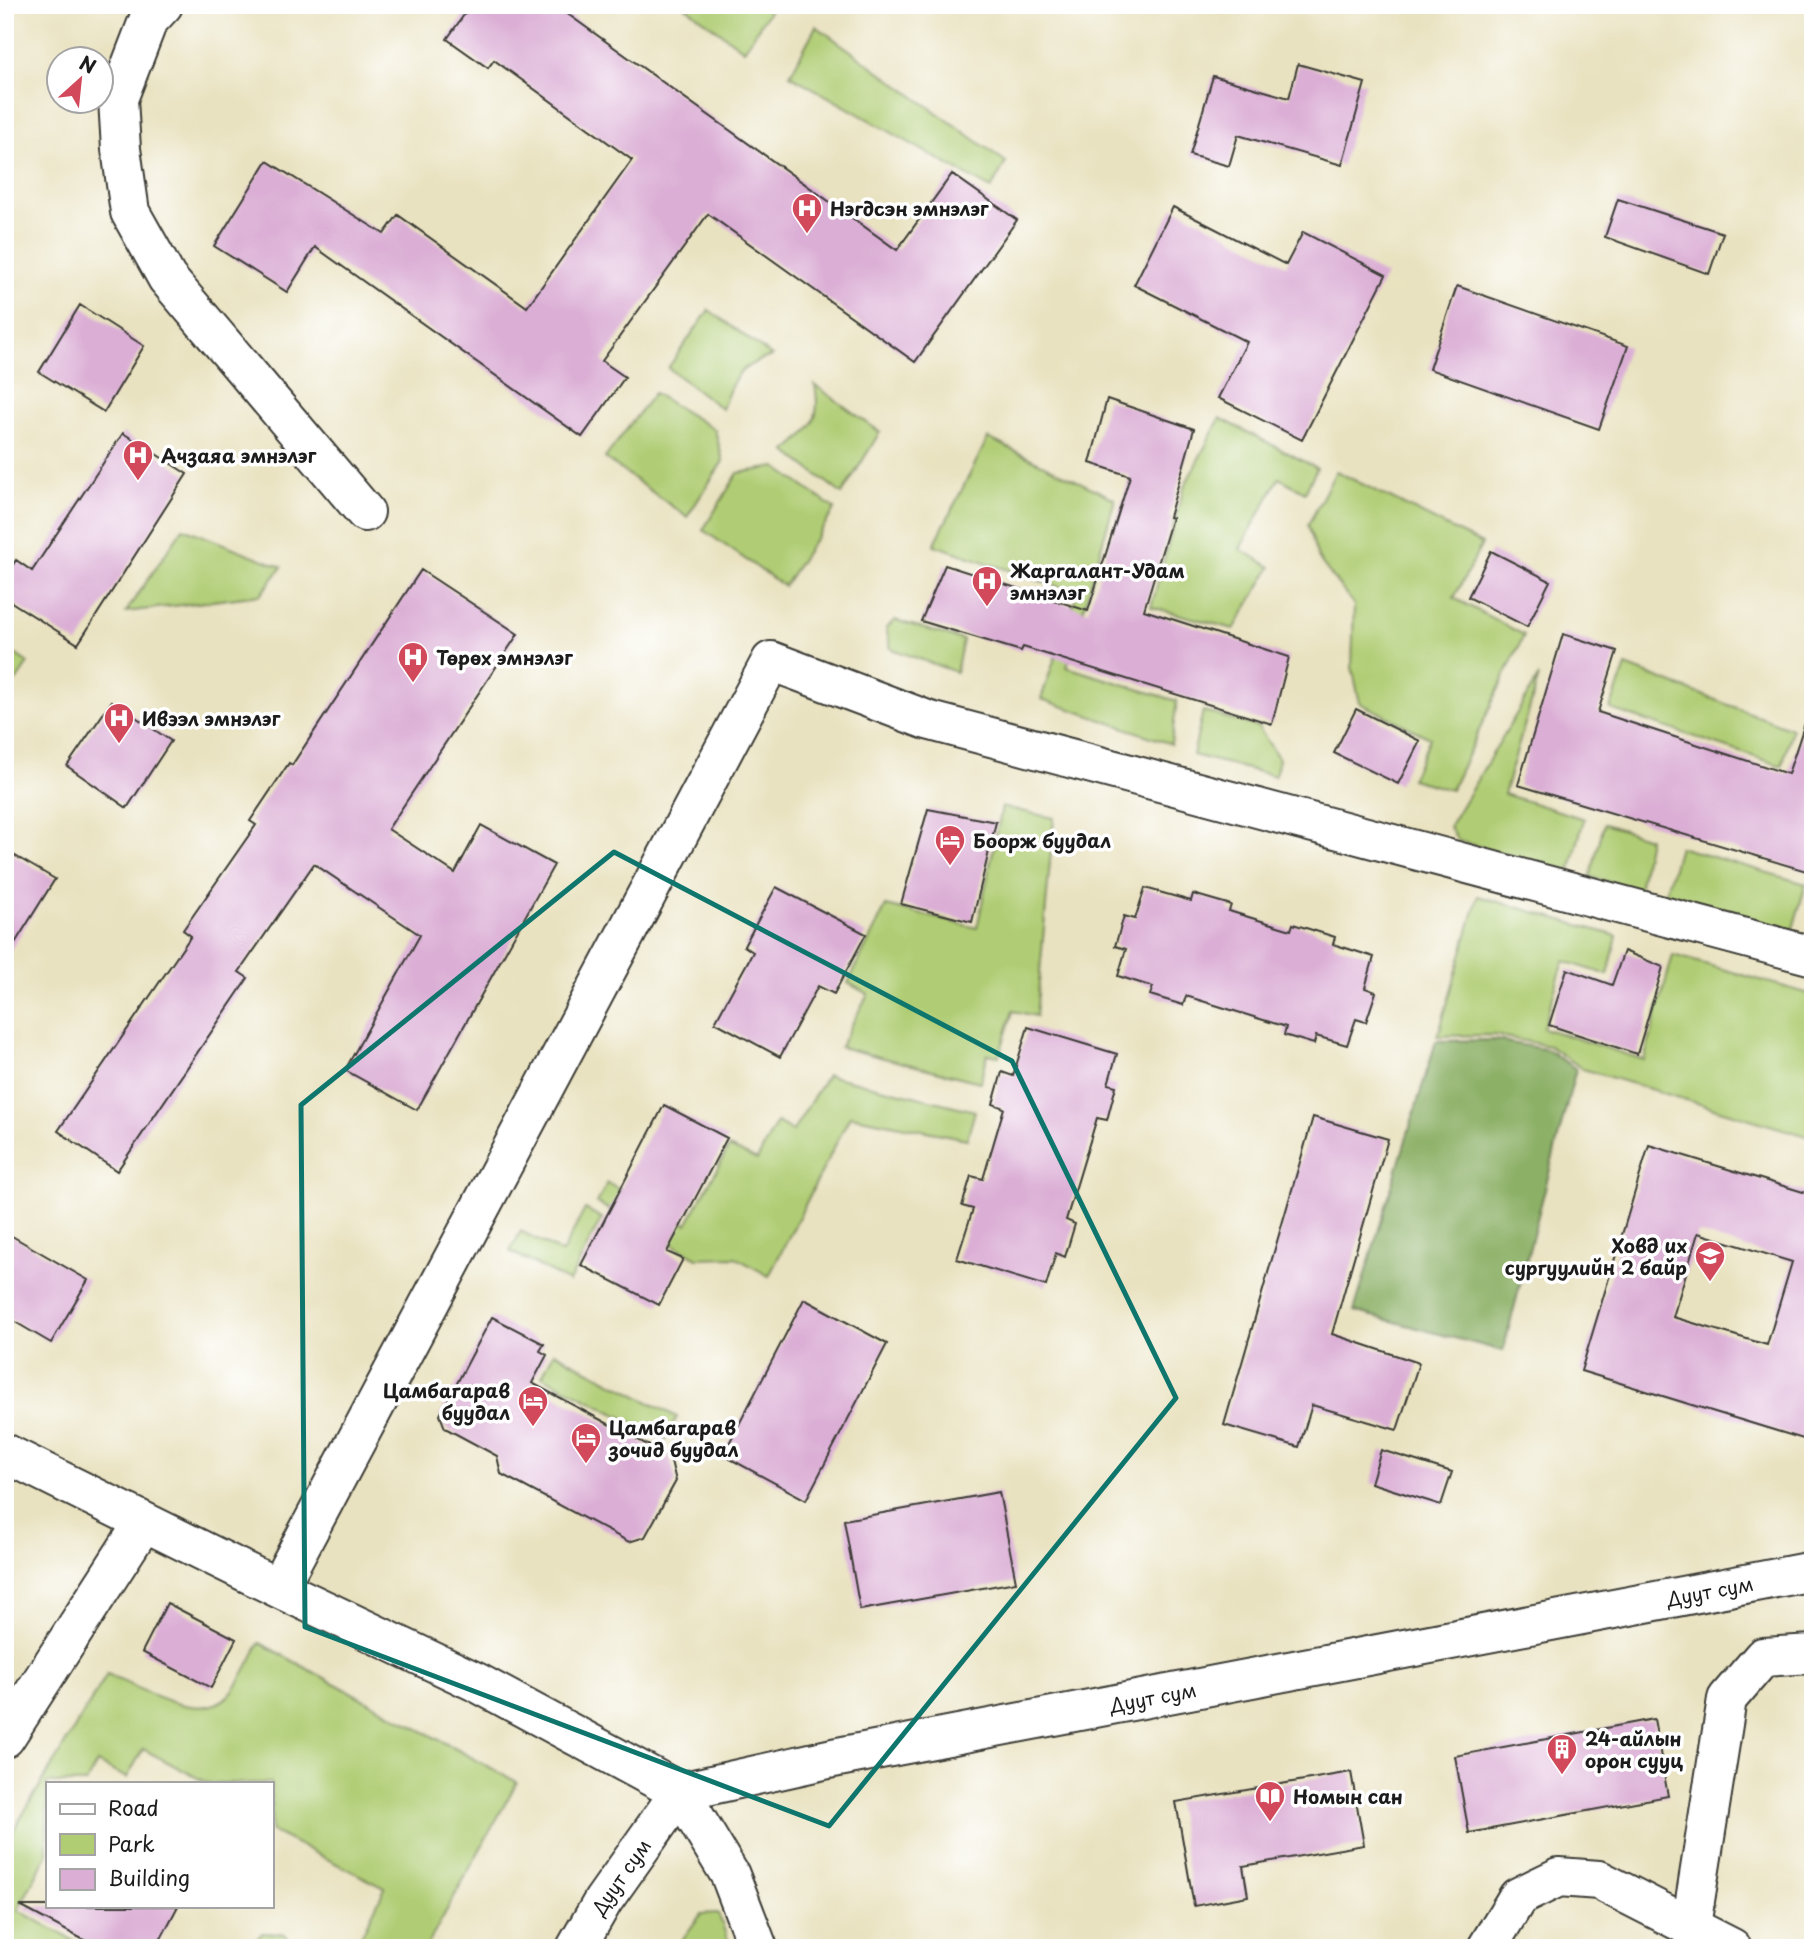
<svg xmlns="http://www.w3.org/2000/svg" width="1818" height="1953" viewBox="0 0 1818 1953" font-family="'Playpen Sans',sans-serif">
<rect width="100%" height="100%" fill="#fff"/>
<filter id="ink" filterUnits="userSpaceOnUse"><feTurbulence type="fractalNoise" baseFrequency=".0143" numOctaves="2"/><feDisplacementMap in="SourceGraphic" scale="14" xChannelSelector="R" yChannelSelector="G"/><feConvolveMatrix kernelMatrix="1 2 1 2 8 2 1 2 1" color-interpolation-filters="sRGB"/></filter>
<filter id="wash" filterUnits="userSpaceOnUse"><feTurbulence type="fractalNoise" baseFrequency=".00686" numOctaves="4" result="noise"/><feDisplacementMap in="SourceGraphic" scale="28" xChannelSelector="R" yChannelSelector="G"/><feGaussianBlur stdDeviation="1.57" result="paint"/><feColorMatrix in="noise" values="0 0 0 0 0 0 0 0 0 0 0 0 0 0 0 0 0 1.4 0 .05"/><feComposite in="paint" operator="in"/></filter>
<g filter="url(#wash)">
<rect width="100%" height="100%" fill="#e9e2c0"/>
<path fill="#b0cd74" stroke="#667448" stroke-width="2" d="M683 5H773L744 50Z
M816 26 1006 162 991 189 790 75Z
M709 310 772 356C737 367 734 377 722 409L668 368Z
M815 385 880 432 842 494 786 451C811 431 822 419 815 385Z
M654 393 715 430 723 461 687 517 605 458Z
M1220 418 1317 468 1305 492 1279 478 1240 549 1271 567 1234 629 1151 607 1184 487Z
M988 438 1115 499 1067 667 1177 701 1171 744 1041 699 1077 593 934 545Z
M776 467 835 509 784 586 703 530 738 473Z
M1336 471 1482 544 1454 598 1524 635 1451 790 1411 779 1430 738 1360 703 1352 667 1354 605 1318 558 1308 525Z
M183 528 282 567 260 595 126 612Z
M895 620 963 640 956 672 891 649 886 628Z
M5 647 28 663 5 697Z
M1626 666 1792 729 1782 766 1610 709Z
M1539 676 1504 794 1584 819 1570 872 1459 841 1449 827Z
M1203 711 1258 727 1279 759 1275 776 1193 755Z
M1002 807 1054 818 1036 1016 1013 1011 999 1056 988 1054 980 1082 840 1047 868 994 848 983 886 906 977 928Z
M1604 824 1649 838 1639 890 1590 877Z
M1679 847 1806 884 1792 932 1664 897Z
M1478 896 1617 936 1608 975 1564 961 1543 1028 1644 1060 1673 955 1813 995V1138L1583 1069 1549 1046 1494 1035 1438 1036Z
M827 1075 975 1111 967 1139 850 1116 769 1276 735 1257 697 1258 597 1203 607 1183 687 1224 729 1147 757 1160 777 1122 793 1131Z
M585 1209 602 1218 569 1282 510 1251 521 1231 562 1253Z
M554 1352 677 1417 666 1440 542 1376Z
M260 1643 517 1782 426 1948H355L385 1888 271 1831V1783H207L143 1749 127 1778 97 1763 86 1783H47V1855L18 1910 87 1948H5V1844L107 1674C138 1687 200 1726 229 1695 241 1683 251 1658 260 1643Z
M718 1913 731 1948H676L701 1914Z
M262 1933 284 1934 296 1948H249Z"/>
<path fill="#8cb066" stroke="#546641" stroke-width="2" d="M1496 1040 1548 1050 1576 1069 1503 1351 1354 1311 1436 1041Z"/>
<g id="blocks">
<path fill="#dbafd5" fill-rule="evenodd" d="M471 5H555L897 250 952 174 1017 220 915 362 708 214 602 361 625 377 582 437 315 247 287 292 214 246 267 161 384 234 398 215 527 307 632 160 494 60 488 68 447 39Z
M1298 64 1365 83 1342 165 1238 135 1229 166 1190 155 1213 76 1289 98Z
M1618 199 1723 233 1709 274 1605 237Z
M1173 207 1286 265 1303 232 1386 275 1302 440 1218 398 1247 342 1134 285Z
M1457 286 1628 346 1599 429 1429 369Z
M80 305 144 346 104 412 39 372Z
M1107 399 1194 429 1169 517 1172 518 1144 610 1289 657 1272 724 1023 647 1021 651 921 621 945 565 1088 611 1130 476 1090 463Z
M123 433 187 474 78 644 5 598V577L16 560 32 571Z
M1491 551 1550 581 1527 627 1468 597Z
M421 570 518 634 388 829 455 873 481 825 554 865 417 1110 345 1070 420 935 314 864 239 972 248 978 117 1171 58 1131 191 936 183 930 256 825 250 821 289 763 292 765Z
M1563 634 1617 651 1598 712 1788 774 1807 717 1813 718V873L1518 785Z
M112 701 171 741 127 808 67 766Z
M1356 709 1420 741 1398 784 1334 753Z
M928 809 996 822 972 922 901 904Z
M5 850 55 879 5 959Z
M776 887 866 934 834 994 818 986 780 1057 715 1022 753 952 744 946Z
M1145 888 1191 901 1193 894 1231 905 1229 911 1291 930 1293 924 1335 937 1333 944 1374 957 1365 988 1376 992 1366 1022 1356 1019 1347 1045 1316 1036 1314 1044 1284 1035 1286 1027 1186 996 1183 1005 1150 995 1153 987 1118 976 1126 949 1115 946 1124 916 1135 919Z
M1624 951 1663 967 1637 1054 1549 1025 1567 969 1612 985Z
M1028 1027 1117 1054 1108 1084 1116 1086 1107 1120 1097 1118 1066 1220 1075 1224 1065 1257 1056 1253 1046 1286 957 1259 973 1209 962 1206 971 1176 983 1179 1004 1108 993 1104 1002 1072 1013 1076Z
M664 1105 727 1138 667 1252 683 1259 659 1305 581 1265Z
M1313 1117 1388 1139 1332 1334 1419 1363 1397 1430 1312 1405 1299 1447 1224 1425Z
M1649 1145 1813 1195V1442L1581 1371ZM1698 1233 1792 1262 1767 1345 1673 1317Z
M5 1232 88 1280 51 1343 5 1316Z
M804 1299 887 1344 806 1500 723 1455Z
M492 1317 544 1344 540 1351 547 1355 532 1383 670 1457 676 1481 645 1537 629 1542 501 1474 497 1456 445 1428 440 1415Z
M1381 1450 1452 1472 1441 1505 1371 1483Z
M999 1492 1016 1582 860 1610 844 1520Z
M167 1603 236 1639 211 1688 142 1652Z
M1654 1719 1668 1796 1469 1833 1455 1756Z
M1351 1772 1364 1845 1243 1866 1248 1896 1194 1906 1176 1802Z
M20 1906H178L156 1948H99Z"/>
</g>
</g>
<g filter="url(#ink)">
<use href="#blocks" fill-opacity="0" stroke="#3b3a35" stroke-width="2"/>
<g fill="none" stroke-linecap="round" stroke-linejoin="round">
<g stroke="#3b3a35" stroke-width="42">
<path id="street" d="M163 5 148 21 118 99 121 149 130 212 167 278 365 512
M5 1453 278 1588 478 1683 680 1792 730 1875 758 1948
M278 1588 771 661 927 720 1813 956
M5 1738 144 1522
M1691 1926 1727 1699 1763 1657 1813 1654
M1487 1948 1518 1897 1559 1877 1599 1880 1732 1948"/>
</g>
<g stroke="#3b3a35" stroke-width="42">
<g id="secondary">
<path id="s1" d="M576 1948 603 1901 680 1792 833 1758 1813 1571"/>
</g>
</g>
<use href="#street" stroke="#fff" stroke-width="38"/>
<use href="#secondary" stroke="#fff" stroke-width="38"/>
</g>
</g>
<path fill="none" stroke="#0f766e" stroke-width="5" stroke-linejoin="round" d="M614 852 1012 1061 1176 1398 829 1826 305 1627 301 1105Z"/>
<defs>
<g id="hospital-pin" transform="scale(1.575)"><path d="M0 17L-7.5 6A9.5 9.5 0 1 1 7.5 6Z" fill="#d1495b" stroke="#fff"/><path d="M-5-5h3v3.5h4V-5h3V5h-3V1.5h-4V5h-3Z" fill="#fff"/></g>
<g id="hotel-pin" transform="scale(1.575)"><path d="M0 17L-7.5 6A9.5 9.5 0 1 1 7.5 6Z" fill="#d1495b" stroke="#fff"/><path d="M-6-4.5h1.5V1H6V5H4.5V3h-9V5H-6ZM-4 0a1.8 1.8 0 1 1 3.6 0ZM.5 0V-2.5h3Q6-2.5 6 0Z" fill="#fff"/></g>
<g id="university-pin" transform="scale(1.575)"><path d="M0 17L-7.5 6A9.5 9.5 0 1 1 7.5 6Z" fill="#d1495b" stroke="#fff"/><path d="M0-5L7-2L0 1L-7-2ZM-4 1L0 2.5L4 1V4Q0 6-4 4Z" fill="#fff"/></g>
<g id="building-pin" transform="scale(1.575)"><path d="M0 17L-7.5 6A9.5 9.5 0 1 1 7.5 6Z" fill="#d1495b" stroke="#fff"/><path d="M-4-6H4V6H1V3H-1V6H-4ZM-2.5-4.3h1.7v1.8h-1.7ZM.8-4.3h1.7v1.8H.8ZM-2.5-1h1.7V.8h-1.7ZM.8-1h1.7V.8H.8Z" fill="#fff"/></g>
<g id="library-pin" transform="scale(1.575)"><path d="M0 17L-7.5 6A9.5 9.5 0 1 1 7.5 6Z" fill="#d1495b" stroke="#fff"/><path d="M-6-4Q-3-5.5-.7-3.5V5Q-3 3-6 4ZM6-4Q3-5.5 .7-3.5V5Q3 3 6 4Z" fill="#fff"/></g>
</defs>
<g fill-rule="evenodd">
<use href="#hospital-pin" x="807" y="208"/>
<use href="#hospital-pin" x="138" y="455"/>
<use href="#hospital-pin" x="987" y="581"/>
<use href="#hospital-pin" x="413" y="657"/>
<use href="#hospital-pin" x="119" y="718"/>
<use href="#hotel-pin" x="950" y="840"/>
<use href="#university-pin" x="1710" y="1256"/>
<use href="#hotel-pin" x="533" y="1401"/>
<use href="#hotel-pin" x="586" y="1438"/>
<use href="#building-pin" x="1562" y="1749"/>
<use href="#library-pin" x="1270" y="1796"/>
</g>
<g text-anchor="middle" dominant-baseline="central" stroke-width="7" stroke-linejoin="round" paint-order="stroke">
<g font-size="19" font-weight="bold" fill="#1c1c1c" stroke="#fff" text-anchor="start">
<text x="830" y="208">Нэгдсэн эмнэлэг</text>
<text x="161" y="455">Ачзаяа эмнэлэг</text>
<text x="1010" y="570">Жаргалант-Удам<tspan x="1010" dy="22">эмнэлэг</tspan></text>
<text x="436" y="657">Төрөх эмнэлэг</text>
<text x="142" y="718">Ивээл эмнэлэг</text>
<text x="973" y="840">Боорж буудал</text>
<text x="1687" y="1245" text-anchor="end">Ховд их<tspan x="1687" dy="22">сургуулийн 2 байр</tspan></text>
<text x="510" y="1390" text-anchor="end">Цамбагарав<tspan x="510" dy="22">буудал</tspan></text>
<text x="609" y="1427">Цамбагарав<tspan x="609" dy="22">зочид буудал</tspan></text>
<text x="1585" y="1738">24-айлын<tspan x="1585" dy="22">орон сууц</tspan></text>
<text x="1293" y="1796">Номын сан</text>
</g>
<g font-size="19" fill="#1c1c1c" stroke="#fff">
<text stroke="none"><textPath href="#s1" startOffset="1237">Дуут сум</textPath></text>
<text stroke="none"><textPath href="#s1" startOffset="670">Дуут сум</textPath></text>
<text stroke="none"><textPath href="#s1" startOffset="84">Дуут сум</textPath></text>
</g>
</g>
<rect width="1818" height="1953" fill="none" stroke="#fff" stroke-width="28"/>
<rect x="46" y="1782" width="228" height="126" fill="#ffffff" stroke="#a4a4a4" stroke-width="2"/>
<rect x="60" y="1804" width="35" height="10" fill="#ffffff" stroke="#a4a4a4" stroke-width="2"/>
<text x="108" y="1816" font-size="21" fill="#1c1c1c">Road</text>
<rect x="60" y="1834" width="35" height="21" fill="#b0cd74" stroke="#a4a4a4" stroke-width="2"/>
<text x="108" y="1852" font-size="21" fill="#1c1c1c">Park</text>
<rect x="60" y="1869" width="35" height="21" fill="#dbafd5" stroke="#a4a4a4" stroke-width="2"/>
<text x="108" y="1886" font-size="21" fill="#1c1c1c">Building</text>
<g transform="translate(80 80) rotate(27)"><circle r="33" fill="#ffffff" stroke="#a4a4a4" stroke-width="2"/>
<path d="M0-5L12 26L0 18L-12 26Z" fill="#d1495b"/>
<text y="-10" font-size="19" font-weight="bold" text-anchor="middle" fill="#1c1c1c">N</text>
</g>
</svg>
